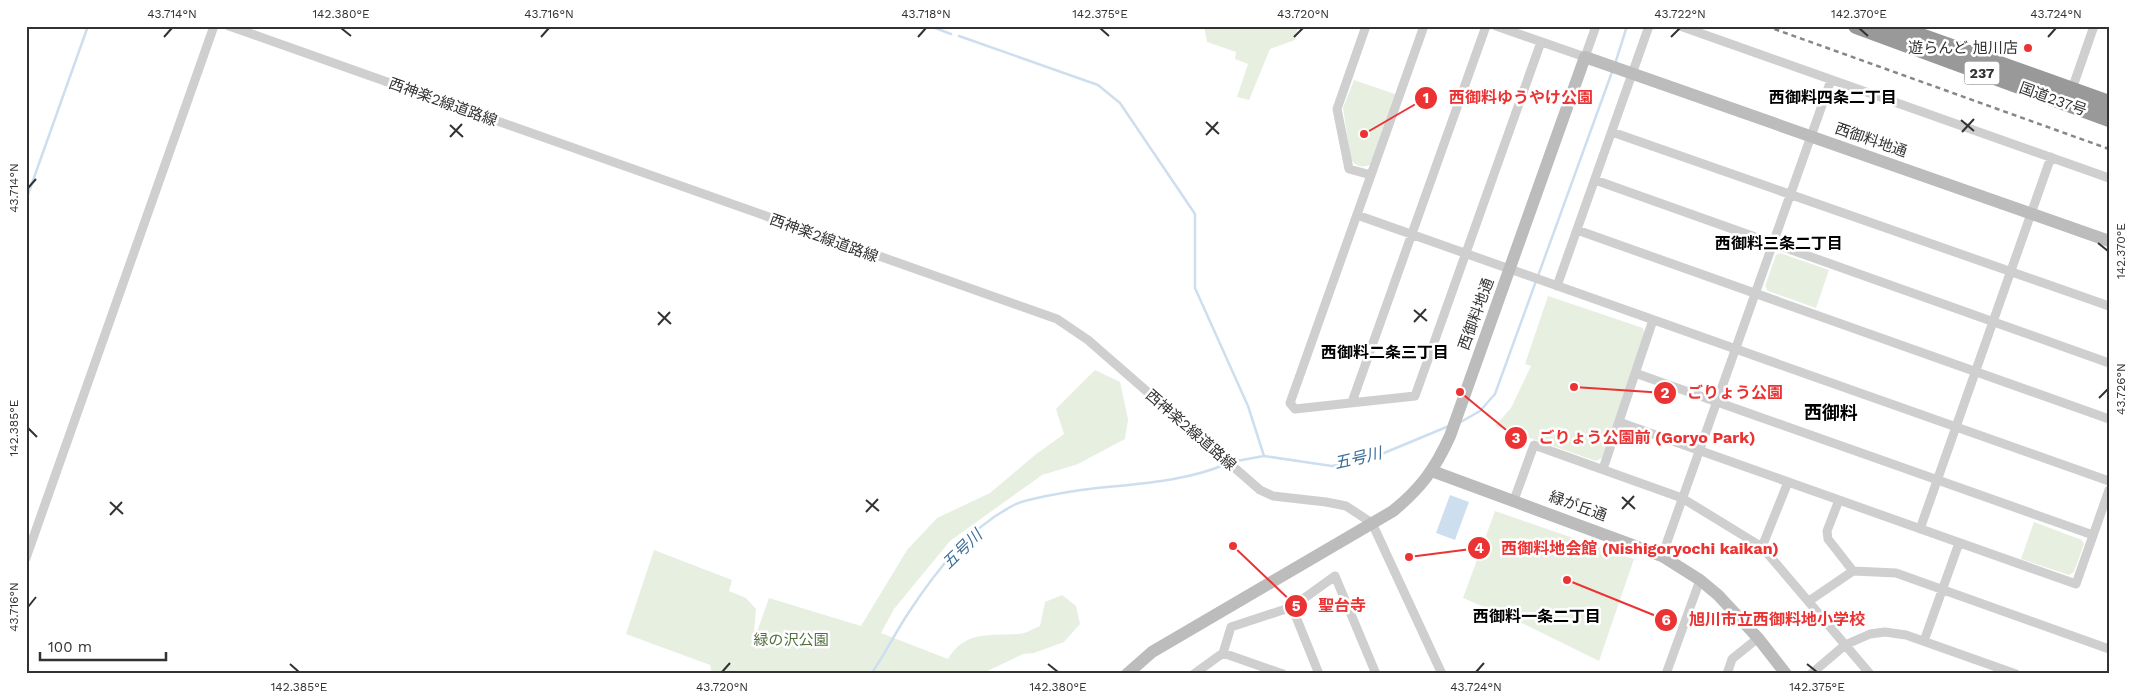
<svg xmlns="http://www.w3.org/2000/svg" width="2135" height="700" viewBox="0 0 2135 700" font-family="'Work Sans','Noto Sans JP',sans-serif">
<rect width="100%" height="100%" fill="#fff"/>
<path fill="#e7efe1" d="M1204 26H1298L1295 40 1270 49 1249 100 1237 97 1248 64 1235 59 1236 52 1207 42Z
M1354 80 1395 94 1370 165C1362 168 1356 166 1351 160L1343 108Z
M1780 253 1829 270 1816 308 1768 291 1765 286 1776 255Z
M1548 296 1643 328 1645 334 1602 458 1596 461 1495 426 1511 408 1531 366 1525 364Z
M1095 370 1120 382 1128 419 1125 439 1078 464 1042 475 950 541 894 609 881 633 948 659C965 630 990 636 1018 634 1025 634 1033 629 1040 626L1045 602 1062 595 1076 606 1080 624 1064 642 1034 653 1023 654 981 674H712L710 665 626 634 654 550 732 580 729 591 746 598 756 609 753 643 769 598 861 626 907 550 937 518 990 493 1035 455 1064 434 1056 409Z
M1495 511 1634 559 1599 661 1526 625 1463 598Z
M2034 522 2082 540 2084 544 2074 572 2069 575 2021 559Z"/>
<path fill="#cddfef" d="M1450 495 1469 502 1455 540 1436 533Z"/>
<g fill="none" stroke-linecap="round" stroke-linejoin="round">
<path stroke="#cddfef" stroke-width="2.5" d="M930 26 951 34
M959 36 1098 85 1120 103 1195 214V288L1248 406 1264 456
M1615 64 1627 26
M26 200 88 26
M1538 276 1612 72
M1459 423 1480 411 1495 394 1536 281
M1231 462 1264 456 1332 466 1372 458 1449 426
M871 674C885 654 895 633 909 612 936 571 969 528 1014 505 1025 499 1067 492 1081 490 1127 484 1183 483 1226 464"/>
<path stroke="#cfcfcf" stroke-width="9" d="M229 26 1057 319 1088 340 1260 490 1273 496 1326 502 1346 506 1372 523 1442 674
M1366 26 1337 109 1349 169 1371 175
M1424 26 1290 403 1295 409 1415 396 1541 42
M1496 26 1585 57 1596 26
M1680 26 2109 178
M2071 92 2094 26
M1612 132 2109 306
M1595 180 2109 363
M1357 215 2109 481
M1577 230 2109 419
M1557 286 1649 26
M1635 373 2093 535
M1352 402 1486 26
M1619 422 2076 584 2109 490
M1603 469 1653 320
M1514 500 1534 445 1682 498 1762 547 1870 674
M1839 500 1827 531 1828 539 1853 571
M1920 529 2051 157
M1762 547 1788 482
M1662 556 1831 80
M26 558 214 26
M1809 601 1853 571 1896 573 2109 649
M1292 607 1319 674
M1924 641 1959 543
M1223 653 1283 674
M1194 674 1223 653 1231 627 1292 607 1335 576 1376 674
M1666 674 1700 580
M1727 674 1732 659 1758 638
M1811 674 1845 645 1870 634 1885 632 1906 635 2016 674"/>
<path stroke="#bcbcbc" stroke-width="12" d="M1432 471 1662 556 1700 580 1718 595 1758 638 1786 674
M1127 674 1152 652 1393 511C1421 488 1435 469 1450 436L1585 57 2109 241"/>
<path stroke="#999" stroke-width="16" d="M1856 26 2109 119
M1893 26 2109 103"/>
<path stroke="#878787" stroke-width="2.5" stroke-dasharray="5 4" stroke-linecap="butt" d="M1766 26 2109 149"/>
</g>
<path fill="none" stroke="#323232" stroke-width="2" d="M341 28 351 36M1100 28 1109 36M1859 28 1868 36M164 37 172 28M541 37 549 28M918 37 926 28M1294 37 1303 28M1671 37 1680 28M2048 37 2056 28M1961 120 1974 131M1206 122 1219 134M450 125 463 137M1962 132 1974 119M1206 135 1218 122M450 137 462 124M28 188 36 179M2098 243 2108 251M1414 310 1427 321M658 312 671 324M1414 322 1426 309M658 325 670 312M2099 398 2108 389M28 428 37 437M1622 497 1635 509M866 500 879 511M110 502 123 514M1622 509 1634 496M866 512 878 499M110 515 122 502M28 607 36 597M290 664 299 672M1048 664 1058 672M1807 664 1817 672M722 672 730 663M1476 672 1484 663"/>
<circle fill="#eb3333" stroke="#fff" stroke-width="2" cx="2028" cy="48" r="5"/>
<g text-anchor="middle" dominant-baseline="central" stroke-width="5" stroke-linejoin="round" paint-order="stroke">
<rect fill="#fff" stroke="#707070" stroke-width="1" x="1964.5" y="61.5" width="35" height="23" rx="4"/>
<g font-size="14" font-weight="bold" fill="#323232">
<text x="1982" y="73">237</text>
</g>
<g font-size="15" fill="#323232" stroke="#fff" text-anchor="end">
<text x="2018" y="48">遊らんど 旭川店</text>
</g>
<g font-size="15" fill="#323232" stroke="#fff">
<text transform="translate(2053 99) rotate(20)">国道237号</text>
<text transform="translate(443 102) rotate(20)">西神楽2線道路線</text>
<text transform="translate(1871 140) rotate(19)">西御料地通</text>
<text transform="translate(824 238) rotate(20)">西神楽2線道路線</text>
<text transform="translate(1476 314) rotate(-70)">西御料地通</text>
<text transform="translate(1191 430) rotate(41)">西神楽2線道路線</text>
<text transform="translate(1578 506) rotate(20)">緑が丘通</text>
</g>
<g font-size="15" fill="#51703d" stroke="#fff">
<text x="791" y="640">緑の沢公園</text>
</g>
<g font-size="16" font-weight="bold" fill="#000" stroke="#fff">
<text x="1833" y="97">西御料四条二丁目</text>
<text x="1779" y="243">西御料三条二丁目</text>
<text x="1385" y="352">西御料二条三丁目</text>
<text x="1537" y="616">西御料一条二丁目</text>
</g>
<g font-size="16" font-style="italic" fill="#3c6e98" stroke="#fff">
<text transform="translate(1358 458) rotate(-13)">五号川</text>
<text transform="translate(962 549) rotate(-44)">五号川</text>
</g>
<g font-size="18" font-weight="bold" fill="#000" stroke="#fff">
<text x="1831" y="412">西御料</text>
</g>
</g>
<path fill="none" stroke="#eb3333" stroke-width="2" d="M1364 134L1426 98M1574 387L1665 393M1460 392L1516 438M1409 557L1479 548M1233 546L1296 606M1567 580L1666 620"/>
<g fill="#eb3333" stroke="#fff" stroke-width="2">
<circle cx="1364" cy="134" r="5"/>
<circle cx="1574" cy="387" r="5"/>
<circle cx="1460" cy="392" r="5"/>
<circle cx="1409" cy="557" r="5"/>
<circle cx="1233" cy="546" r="5"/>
<circle cx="1567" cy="580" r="5"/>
<circle cx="1426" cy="98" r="12"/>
<circle cx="1665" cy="393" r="12"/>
<circle cx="1516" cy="438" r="12"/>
<circle cx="1479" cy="548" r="12"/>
<circle cx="1296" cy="606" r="12"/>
<circle cx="1666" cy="620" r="12"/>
</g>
<g font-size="15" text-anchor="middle" font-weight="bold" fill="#fff">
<text x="1426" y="103">1</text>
<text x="1665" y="398">2</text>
<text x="1516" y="443">3</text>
<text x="1479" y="553">4</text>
<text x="1296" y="611">5</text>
<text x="1666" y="625">6</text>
</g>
<g font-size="16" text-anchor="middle" font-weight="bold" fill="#eb3333" stroke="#fff" stroke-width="5" stroke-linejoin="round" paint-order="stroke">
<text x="1521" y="103">西御料ゆうやけ公園</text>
<text x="1735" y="398">ごりょう公園</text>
<text x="1647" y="443">ごりょう公園前 (Goryo Park)</text>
<text x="1640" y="554">西御料地会館 (Nishigoryochi kaikan)</text>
<text x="1342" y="611">聖台寺</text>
<text x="1777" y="625">旭川市立西御料地小学校</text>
</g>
<rect width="2135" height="700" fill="none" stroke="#ffffff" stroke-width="55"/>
<path d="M40 652v8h126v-8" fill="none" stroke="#323232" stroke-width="2.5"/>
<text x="48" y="652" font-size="15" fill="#323232" stroke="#ffffff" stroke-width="4" paint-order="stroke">100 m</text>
<rect x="28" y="28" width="2080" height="644" fill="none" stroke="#323232" stroke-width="2"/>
<g font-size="12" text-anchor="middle" fill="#323232">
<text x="172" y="18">43.714°N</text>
<text x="341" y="18">142.380°E</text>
<text x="549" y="18">43.716°N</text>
<text x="926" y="18">43.718°N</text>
<text x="1100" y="18">142.375°E</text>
<text x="1303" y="18">43.720°N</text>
<text x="1680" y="18">43.722°N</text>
<text x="1859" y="18">142.370°E</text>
<text x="2056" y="18">43.724°N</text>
<text transform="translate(14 188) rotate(-90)" y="4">43.714°N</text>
<text transform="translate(2121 251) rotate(-90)" y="4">142.370°E</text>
<text transform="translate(2121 389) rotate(-90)" y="4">43.726°N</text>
<text transform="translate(14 428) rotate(-90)" y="4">142.385°E</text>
<text transform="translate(14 607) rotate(-90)" y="4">43.716°N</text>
<text x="299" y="691">142.385°E</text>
<text x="722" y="691">43.720°N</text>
<text x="1058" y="691">142.380°E</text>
<text x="1476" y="691">43.724°N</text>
<text x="1817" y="691">142.375°E</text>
</g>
</svg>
